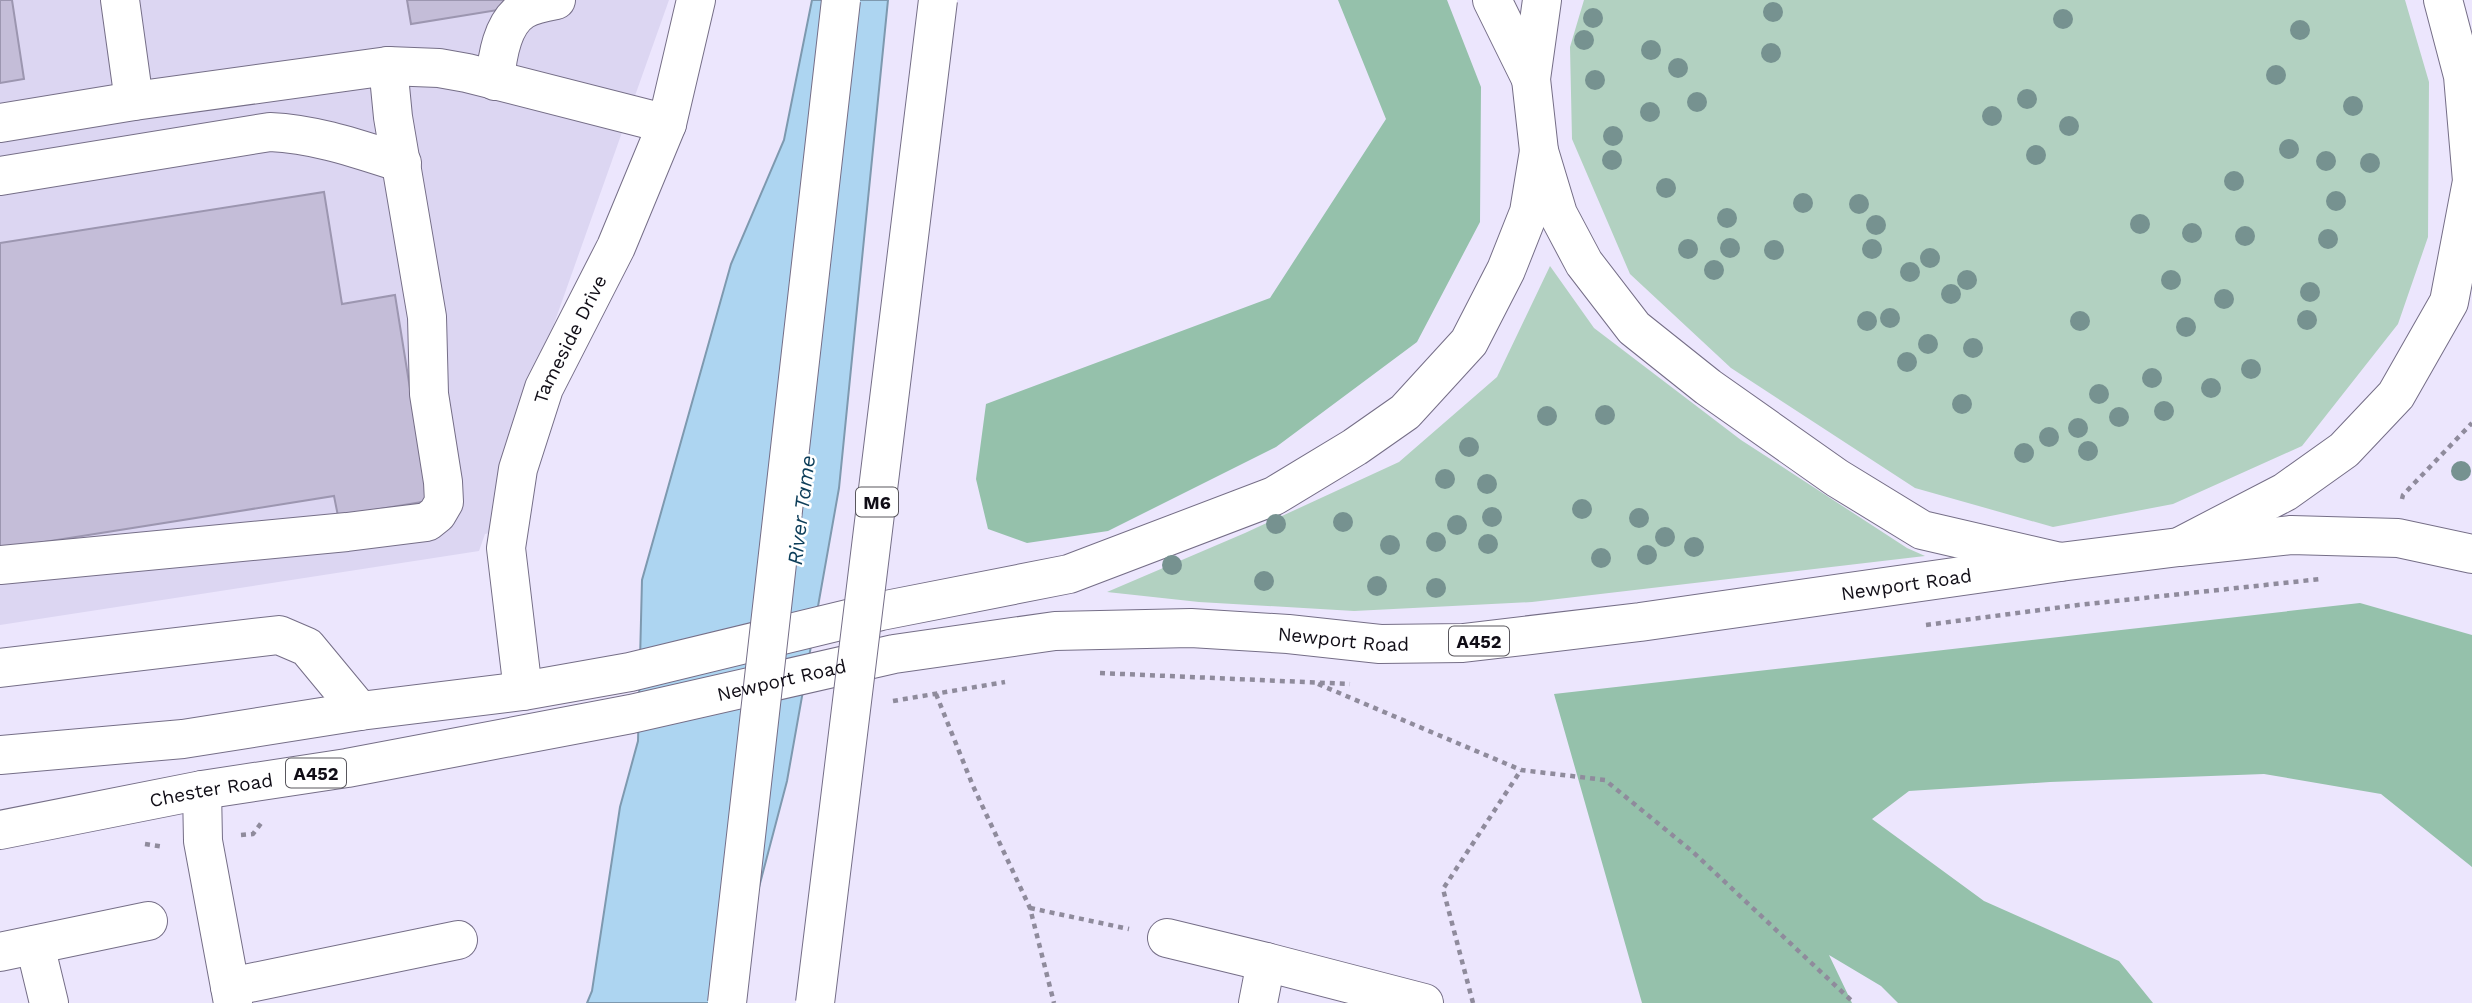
<svg xmlns="http://www.w3.org/2000/svg" width="2472" height="1003" viewBox="0 0 2472 1003" font-family="'Work Sans',sans-serif">
<rect width="100%" height="100%" fill="#ece6fd"/>
<path fill="#dcd6f2" d="M0 0H669L544 352 490 533 485 534 479 551 0 625Z"/>
<path fill="#b2d1c1" d="M1584 0H2405L2429 82 2428 237 2398 324 2302 446 2173 504 2053 527 1915 488 1731 368 1630 274 1572 139 1570 47Z
M1550 266 1594 328 1741 440 1907 548 1925 556 1532 602 1354 611 1199 602 1107 592 1245 533 1399 462 1497 377Z"/>
<path fill="#95c1ab" d="M1338 0H1447L1481 87 1480 222 1417 342 1276 447 1108 531 1027 543 988 529 976 479 986 404 1270 298 1386 119Z
M2360 603 2472 635V867L2381 794 2264 774 2050 782 1909 791 1872 819 1984 901 2119 961 2153 1003H1898L1881 986 1829 955 1852 1003H1642L1554 694Z"/>
<path fill="#add5f1" stroke="#7e99af" stroke-width="2" d="M812 0H888L839 488 787 781 748 929 723 1003H587L592 991 620 807 638 741 642 580 731 264 784 140Z"/>
<path fill="#c4bdd8" stroke="#9c96b0" stroke-width="2" d="M0 0H12L24 79 0 83Z
M407 0H541V3L411 24Z
M324 192 342 304 395 295 428 501 338 516 334 496 0 549V243Z"/>
<g fill="none" stroke-linecap="round" stroke-linejoin="round">
<g stroke="#756e87" stroke-width="40">
<g id="minor">
<path d="M120 0 134 101"/>
<path d="M495 81C497 58 502 23 523 10 533 4 545 2 556 0"/>
<path d="M0 123 134 101 388 66 439 68 467 73 667 124"/>
<path d="M0 176 270 132C316 134 358 149 402 163"/>
<path d="M0 565 347 532 427 522 437 514 444 502 443 482 429 394 427 317 393 117 388 66"/>
<path d="M0 668 279 635 307 647 360 711"/>
<path id="s1" d="M523 691 506 548 518 469 544 388 616 247 667 124 696 0"/>
<path d="M202 790 203 841 233 1003"/>
<path d="M1167 938 1266 962 1258 1003"/>
<path d="M35 945 49 1003"/>
<path d="M0 952 148 921"/>
<path d="M1266 962 1424 1003"/>
<path d="M230 987 458 940"/>
</g>
</g>
<g stroke="#756e87" stroke-width="40">
<path id="major" d="M2179 547 2291 535 2398 538 2472 554"/>
</g>
<g stroke="#756e87" stroke-width="40">
<g id="highway">
<path d="M1492 0 1531 79"/>
<path d="M1542 0 1531 79 1539 151 1558 214 1584 263 1634 328 1708 387 1837 478 1922 530 2060 562 2179 547 2285 492 2344 450 2396 395 2449 302 2472 181 2463 76 2443 0"/>
<path d="M0 755 183 739 360 711 523 691 630 672 881 611 1069 574 1274 496 1355 447 1405 412 1469 342 1506 270 1529 212 1539 151"/>
<path id="s2" d="M0 830 202 790 347 768 631 714 894 654 1055 631 1191 628 1288 634 1380 644 1463 643 1640 622 2060 562"/>
</g>
</g>
<path stroke="#8f8b9c" stroke-width="4.5" stroke-dasharray="5 5" stroke-linecap="butt" d="M2402 499 2403 495 2472 423
M1926 625 2078 605 2321 579
M1100 673 1350 684
M1318 684 1521 770 1605 780 1693 852 1854 1003
M936 694 973 786 1030 908 1054 1003
M893 701 1005 682
M241 835 253 834 262 822
M145 844 164 847
M1030 908 1129 929
M1473 1003 1443 889 1521 770"/>
<use href="#minor" stroke="#fff" stroke-width="38"/>
<use href="#major" stroke="#fff" stroke-width="38"/>
<use href="#highway" stroke="#fff" stroke-width="38"/>
<g stroke="#756e87" stroke-width="40" stroke-linecap="butt">
<path id="highway-bridge" d="M727 1003 841 0
M815 1003 938 0"/>
</g>
<use href="#highway-bridge" stroke="#fff" stroke-width="38"/>
</g>
<g fill="#769290">
<circle cx="1773" cy="12" r="10"/>
<circle cx="1593" cy="18" r="10"/>
<circle cx="2063" cy="19" r="10"/>
<circle cx="2300" cy="30" r="10"/>
<circle cx="1584" cy="40" r="10"/>
<circle cx="1651" cy="50" r="10"/>
<circle cx="1771" cy="53" r="10"/>
<circle cx="1678" cy="68" r="10"/>
<circle cx="2276" cy="75" r="10"/>
<circle cx="1595" cy="80" r="10"/>
<circle cx="2027" cy="99" r="10"/>
<circle cx="1697" cy="102" r="10"/>
<circle cx="2353" cy="106" r="10"/>
<circle cx="1650" cy="112" r="10"/>
<circle cx="1992" cy="116" r="10"/>
<circle cx="2069" cy="126" r="10"/>
<circle cx="1613" cy="136" r="10"/>
<circle cx="2289" cy="149" r="10"/>
<circle cx="2036" cy="155" r="10"/>
<circle cx="1612" cy="160" r="10"/>
<circle cx="2326" cy="161" r="10"/>
<circle cx="2370" cy="163" r="10"/>
<circle cx="2234" cy="181" r="10"/>
<circle cx="1666" cy="188" r="10"/>
<circle cx="2336" cy="201" r="10"/>
<circle cx="1803" cy="203" r="10"/>
<circle cx="1859" cy="204" r="10"/>
<circle cx="1727" cy="218" r="10"/>
<circle cx="2140" cy="224" r="10"/>
<circle cx="1876" cy="225" r="10"/>
<circle cx="2192" cy="233" r="10"/>
<circle cx="2245" cy="236" r="10"/>
<circle cx="2328" cy="239" r="10"/>
<circle cx="1730" cy="248" r="10"/>
<circle cx="1688" cy="249" r="10"/>
<circle cx="1872" cy="249" r="10"/>
<circle cx="1774" cy="250" r="10"/>
<circle cx="1930" cy="258" r="10"/>
<circle cx="1714" cy="270" r="10"/>
<circle cx="1910" cy="272" r="10"/>
<circle cx="1967" cy="280" r="10"/>
<circle cx="2171" cy="280" r="10"/>
<circle cx="2310" cy="292" r="10"/>
<circle cx="1951" cy="294" r="10"/>
<circle cx="2224" cy="299" r="10"/>
<circle cx="1890" cy="318" r="10"/>
<circle cx="2307" cy="320" r="10"/>
<circle cx="1867" cy="321" r="10"/>
<circle cx="2080" cy="321" r="10"/>
<circle cx="2186" cy="327" r="10"/>
<circle cx="1928" cy="344" r="10"/>
<circle cx="1973" cy="348" r="10"/>
<circle cx="1907" cy="362" r="10"/>
<circle cx="2251" cy="369" r="10"/>
<circle cx="2152" cy="378" r="10"/>
<circle cx="2211" cy="388" r="10"/>
<circle cx="2099" cy="394" r="10"/>
<circle cx="1962" cy="404" r="10"/>
<circle cx="2164" cy="411" r="10"/>
<circle cx="1605" cy="415" r="10"/>
<circle cx="1547" cy="416" r="10"/>
<circle cx="2119" cy="417" r="10"/>
<circle cx="2078" cy="428" r="10"/>
<circle cx="2049" cy="437" r="10"/>
<circle cx="1469" cy="447" r="10"/>
<circle cx="2088" cy="451" r="10"/>
<circle cx="2024" cy="453" r="10"/>
<circle cx="2461" cy="471" r="10"/>
<circle cx="1445" cy="479" r="10"/>
<circle cx="1487" cy="484" r="10"/>
<circle cx="1582" cy="509" r="10"/>
<circle cx="1492" cy="517" r="10"/>
<circle cx="1639" cy="518" r="10"/>
<circle cx="1343" cy="522" r="10"/>
<circle cx="1276" cy="524" r="10"/>
<circle cx="1457" cy="525" r="10"/>
<circle cx="1665" cy="537" r="10"/>
<circle cx="1436" cy="542" r="10"/>
<circle cx="1488" cy="544" r="10"/>
<circle cx="1390" cy="545" r="10"/>
<circle cx="1694" cy="547" r="10"/>
<circle cx="1647" cy="555" r="10"/>
<circle cx="1601" cy="558" r="10"/>
<circle cx="1172" cy="565" r="10"/>
<circle cx="1264" cy="581" r="10"/>
<circle cx="1377" cy="586" r="10"/>
<circle cx="1436" cy="588" r="10"/>
</g>
<g text-anchor="middle" dominant-baseline="central" stroke-width="5" stroke-linejoin="round" paint-order="stroke">
<g fill="#fff" stroke="#58565c" stroke-width="2">
<rect x="856" y="487.5" width="42" height="29" rx="5"/>
<rect x="1449" y="626.5" width="60" height="29" rx="5"/>
<rect x="286" y="758.5" width="60" height="29" rx="5"/>
</g>
<g font-size="18" font-weight="bold" fill="#100d16">
<text x="877" y="502">M6</text>
<text x="1479" y="641">A452</text>
<text x="316" y="773">A452</text>
</g>
<g font-size="19" fill="#100d16" stroke="#fff">
<text stroke="none"><textPath href="#s1" startOffset="364">Tameside Drive</textPath></text>
<text stroke="none"><textPath href="#s2" startOffset="1930">Newport Road</textPath></text>
<text stroke="none"><textPath href="#s2" startOffset="1363">Newport Road</textPath></text>
<text stroke="none"><textPath href="#s2" startOffset="796">Newport Road</textPath></text>
<text stroke="none"><textPath href="#s2" startOffset="215">Chester Road</textPath></text>
</g>
<g font-size="21" font-style="italic" fill="#0c3d59" stroke="#fff">
<text transform="translate(801 510) rotate(-83)">River Tame</text>
</g>
</g>
</svg>
